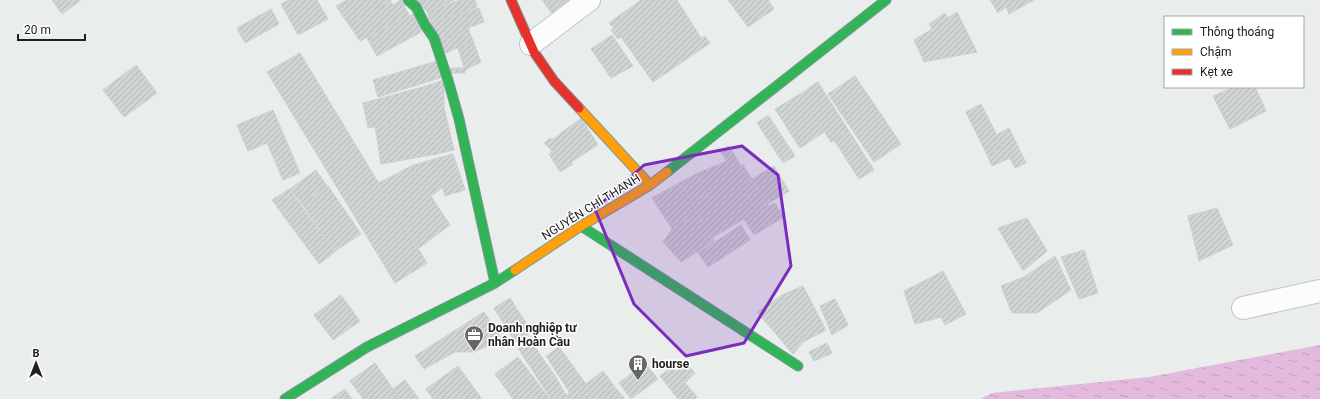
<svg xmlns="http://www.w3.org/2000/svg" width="1320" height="399" viewBox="0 0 1320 399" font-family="Roboto,sans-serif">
<defs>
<pattern id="water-ripples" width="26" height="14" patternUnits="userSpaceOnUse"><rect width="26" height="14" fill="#e3badd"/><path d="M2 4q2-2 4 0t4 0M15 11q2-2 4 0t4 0" fill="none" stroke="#c2a0bd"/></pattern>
<pattern id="building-hatch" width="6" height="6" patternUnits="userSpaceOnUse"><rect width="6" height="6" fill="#d0d4d3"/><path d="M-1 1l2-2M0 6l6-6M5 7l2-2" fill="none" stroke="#b2b6b5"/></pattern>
</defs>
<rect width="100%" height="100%" fill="#e9eeec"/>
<path fill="url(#water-ripples)" d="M1320 345V399H980L992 393 1149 377Z"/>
<path fill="url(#building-hatch)" stroke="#cad2cd" d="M52 0H81L62 14Z
M289 0H317L328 19 298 35 281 4Z
M347 0H392L349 25 336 6Z
M401 0 409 15 360 41 349 25 390 1 393 5Z
M417 0H455L427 12Z
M460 0H475L477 7 431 23 427 12Z
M542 0H584L557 20Z
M641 0H677L701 38 705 36 710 43 653 82 621 37 618 39 614 34 611 30 614 28 609 23Z
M728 0H768L774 9 748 27Z
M990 0H1034L1009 14 1006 7 998 13Z
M479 8 484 22 438 39 431 23Z
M271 9 279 24 245 43 237 28Z
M957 12 977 52 924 62 914 40 932 29 929 24 945 13 947 18Z
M413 14 421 32 377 56 367 38Z
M468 28 473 41 443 54 438 39Z
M612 35 633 66 611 78 591 49Z
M473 41 481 62 465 70V73H450L451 68H464L458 48Z
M300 53 427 263 395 283 267 72Z
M437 61 443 77 378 97 373 80Z
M136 65 157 93 124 117 103 90Z
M855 76 901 144 874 162 828 94Z
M444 80V107L454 150 437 154 423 87Z
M818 82 849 131 831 142 800 94Z
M423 87 429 115 368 128 363 103Z
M1234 87H1255L1266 111 1230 129 1213 96Z
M800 94 824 132 800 148 775 109Z
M981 104 1003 147 987 155 966 112Z
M273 110 300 173 283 180 267 143 248 151 237 125Z
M429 115 437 154 381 164 375 126Z
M768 115 795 156 783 163 757 123Z
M581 118 598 145 571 162 573 164 560 172 549 154 552 151 544 143 550 138 552 140Z
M1009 128 1026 163 1015 168 1010 158 992 166 987 155 1003 147 996 135Z
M849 131 874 170 859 179 834 140Z
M729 146 741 166 743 165 752 179 740 186 757 213 775 203 784 217 754 235 744 219 712 238 692 204 708 194 696 174 727 161 720 151Z
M453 154 465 190 445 196 434 159Z
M434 159 443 187 431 196 411 166Z
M411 166 450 225 419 248 379 183Z
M774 166 789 191 767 204 752 179Z
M316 170 327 186 302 204 290 189Z
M696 174 708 194 692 204 679 183Z
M752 179 769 206 757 213 740 186Z
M679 183 698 213 672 229 652 198Z
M328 186 361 234 335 251 302 204Z
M289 189 335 252 319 264 272 200Z
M1217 208 1233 245 1199 261 1188 216Z
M698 213 714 241 681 262 663 242 672 229Z
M1027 218 1047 251 1023 271 998 228Z
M741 225 750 240 708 267 698 253Z
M1084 250 1098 293 1079 299 1061 257Z
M1055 256 1071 290 1037 313 1024 277Z
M943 271 966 314 945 325 922 282Z
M1024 277 1037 313H1012L1001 286Z
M922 282 941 317 915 324 904 291Z
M803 286 826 330 803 342 782 295Z
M341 295 360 321 333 340 314 315Z
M782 295 803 342 793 354 757 312Z
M510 298 532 332 515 342 494 308Z
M835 299 848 325 832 335 820 306Z
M484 312 502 340 474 352H455L424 369 415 356Z
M530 340 555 376 542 385 518 348Z
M827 343 832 353 814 361 809 352Z
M559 347 586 384 576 388 570 393 546 356Z
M518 357 550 399H513L495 374Z
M375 363 393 389 400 399H363L350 381Z
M645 363 658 379 631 399 619 383Z
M686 363 695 373 686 382 676 372Z
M458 366 482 399H433L426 389Z
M673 366 676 372 697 397 695 399H678L660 376Z
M603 371 615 387 597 399 586 384Z
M555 376 566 395 569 399H551L542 385Z
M405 380 419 399H400L393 389Z
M586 384 597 399H584L576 388Z
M615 387 625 399H598Z
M576 388 584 399H569L566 395Z
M345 389 352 399H331Z"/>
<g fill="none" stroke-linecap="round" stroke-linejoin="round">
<g stroke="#c1c4c3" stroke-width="24">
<path id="street" d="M531 44 589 0
M1243 308 1320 291"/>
</g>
<g stroke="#7f9999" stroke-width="11">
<path id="fast" d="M408 0 416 7 425 25 434 38 448 80 459 119 495 283
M667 172 886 0
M581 226 798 366
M285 399 367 347 495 283 515 270"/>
</g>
<g stroke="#7f9999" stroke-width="11">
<path id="slow" d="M579 108 650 185
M515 270 581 226 650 185 667 172"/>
</g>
<g stroke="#7f9999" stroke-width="11">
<path id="jam" d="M511 0 534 52 554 81 579 108"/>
</g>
<use href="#street" stroke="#fcfcfc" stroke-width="22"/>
<use href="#fast" stroke="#30b455" stroke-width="9"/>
<use href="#slow" stroke="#ff9f0a" stroke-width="9"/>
<use href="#jam" stroke="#e5322d" stroke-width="9"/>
</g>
<path fill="#7b2cbf" fill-opacity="0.2" stroke="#7b2cbf" stroke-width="3" stroke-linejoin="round" d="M742 146 778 175 791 266 744 343 686 356 634 304 595 209 644 165Z"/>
<defs>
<g id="office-pin" transform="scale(1)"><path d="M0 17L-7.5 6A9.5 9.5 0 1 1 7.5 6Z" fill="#666867" stroke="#fff"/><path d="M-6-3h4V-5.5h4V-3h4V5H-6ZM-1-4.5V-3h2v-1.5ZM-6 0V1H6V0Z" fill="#fff"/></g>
<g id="building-pin" transform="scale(1)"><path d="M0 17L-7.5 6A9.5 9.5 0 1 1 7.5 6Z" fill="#666867" stroke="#fff"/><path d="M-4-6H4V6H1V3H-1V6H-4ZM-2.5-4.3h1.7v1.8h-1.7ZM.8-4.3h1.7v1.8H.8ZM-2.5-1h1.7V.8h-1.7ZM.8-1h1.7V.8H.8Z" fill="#fff"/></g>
</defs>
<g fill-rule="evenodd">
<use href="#office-pin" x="474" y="335"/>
<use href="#building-pin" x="638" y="364"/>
</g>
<g text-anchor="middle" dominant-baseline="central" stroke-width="3" stroke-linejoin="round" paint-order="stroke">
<g font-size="12" fill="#202020" stroke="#fff">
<text transform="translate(591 207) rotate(-32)">NGUYỄN CHÍ THANH</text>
</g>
<g font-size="12" font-weight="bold" fill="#202020" stroke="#fff" text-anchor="start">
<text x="488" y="328">Doanh nghiệp tư<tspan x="488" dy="14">nhân Hoàn Cầu</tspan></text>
<text x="652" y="364">hourse</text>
</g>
</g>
<rect x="1164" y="16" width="140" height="72" fill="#ffffff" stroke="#a6a6a6"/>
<rect x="1172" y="29" width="20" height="6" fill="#30b455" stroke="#a6a6a6"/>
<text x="1200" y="36" font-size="12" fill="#202020">Thông thoáng</text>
<rect x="1172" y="49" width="20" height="6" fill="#ff9f0a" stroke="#a6a6a6"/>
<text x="1200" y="56" font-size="12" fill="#202020">Chậm</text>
<rect x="1172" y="69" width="20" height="6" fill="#e5322d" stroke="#a6a6a6"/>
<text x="1200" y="76" font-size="12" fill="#202020">Kẹt xe</text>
<g transform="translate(36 363)" stroke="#ffffff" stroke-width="3" paint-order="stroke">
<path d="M0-3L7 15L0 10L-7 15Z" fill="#202020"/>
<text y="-6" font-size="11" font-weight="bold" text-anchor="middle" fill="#202020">B</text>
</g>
<path d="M18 34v6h67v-6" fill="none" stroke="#202020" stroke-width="2"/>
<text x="24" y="34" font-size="12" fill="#202020" stroke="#ffffff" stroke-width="3" paint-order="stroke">20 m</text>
</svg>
